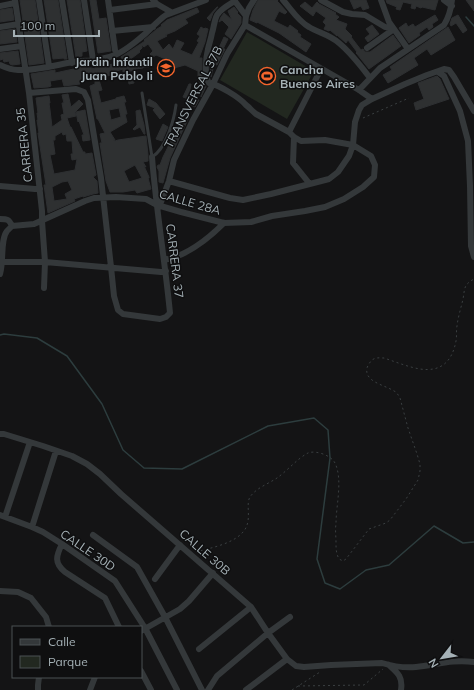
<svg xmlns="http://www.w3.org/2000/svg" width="474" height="690" viewBox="0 0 474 690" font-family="Mulish,sans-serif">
<rect width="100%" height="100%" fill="#141415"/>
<path fill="#222820" d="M247 32 314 71 287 119 220 80Z"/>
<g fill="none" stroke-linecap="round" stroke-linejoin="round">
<path stroke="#2d3d3e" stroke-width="1.5" d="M466 17 474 26
M0 335 4 334 37 338 67 356 102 404 123 450 144 468 182 469 268 426 314 418 328 430 330 458 317 559 325 583 340 589 366 570 389 565 434 526 463 543 474 542"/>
</g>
<path fill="#2e3031" stroke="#2d2f31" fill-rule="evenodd" d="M20 0H35L44 63 29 65Z
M44 0H58L67 59H64V58L53 59Z
M67 0H80L87 51 82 52V56L76 57Z
M90 0H96L99 19 106 18 111 51 98 53Z
M258 0H278L277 1 279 3 287 12 285 14 279 11 274 21 288 28 290 25 298 31 297 32 301 35 300 37 311 44 306 52 279 33 257 22V23L250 20 253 10Z
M350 0H366L369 8 363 10 361 6 354 9Z
M386 0H438L435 10 422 7 421 8 416 6 415 9 411 8 412 4 403 2 400 10 396 9 397 7 387 3Z
M466 0H474V11Z
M305 2 312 8 317 2 319 4 336 13 335 14 339 17 336 20 347 24 345 29 352 36 351 37 361 50 363 49 365 52H370L393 35 401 46 369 69 357 54 356 53 357 52 348 40 346 43 337 35V36L330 30 329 31 324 29 326 25 323 22 326 18 316 11 313 16 300 6Z
M217 7H218L213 13 210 21 207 18Z
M234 7 238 12 237 13 241 17V23L231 39 225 34 229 27 222 20 219 22 221 17 224 13 232 20 228 11Z
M12 8 14 20 0 22V10Z
M197 8 199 12 185 19 188 23 175 31 165 35 167 36 157 41 163 50 169 44 173 49 177 40 184 43 180 50 192 55 199 42 197 41 200 36 197 34 201 27 204 29 205 28 208 29 205 42 199 58H202V76L203 82 206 86 201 97 202 82H199L200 78H198V71L185 65 174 68V71H168V60L156 55 153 57 150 54 153 51 148 44 144 47 142 45V48L139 51 140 52 128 61H149V67H143V68L135 69 136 70 123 72V69L110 73 111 75 103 77V80H99L102 90 98 91 101 103 116 99V98L124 96 126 102H124L127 114H125L127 122 110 132 115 140H113L115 141 118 140 146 136 148 155V161L143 162 146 167 144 166 149 177V178H148L151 189 137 193 135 190 123 192H110L106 181 100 143H102L100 134 105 133 98 119H97L90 86 95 84V76L87 75 86 80 79 81 80 84 64 86 62 79 50 81 51 86 48 87 34 88 31 74 55 70V73L83 67V66L95 69V67H100L121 62 123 61 121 57 145 41 144 40 157 29 162 26 161 25 167 20ZM119 108 121 117 111 120 109 110ZM135 165 142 178 129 182 124 171Z
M435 15 438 20 432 24 433 27 429 30 427 27 419 33 420 35 409 43 399 28 406 23 408 27 413 24 415 27Z
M458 15 467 30 463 33 456 23 451 26 450 24 452 18Z
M372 25 379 34 368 42 365 38 370 34 366 29Z
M448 27 455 40 431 55 427 49 414 58 418 65 388 83 383 75 392 70 390 67Z
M15 29 17 42 0 44V31Z
M224 37 228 39 223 49H225L217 65 214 64 211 77 210 66 212 54H213L215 47 219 48Z
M18 51 20 64 12 65 10 64 9 61 4 62 3 59 0 60V53Z
M132 75 134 83 129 84 128 78Z
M437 76 440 79 449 99 416 110 414 103 424 99 418 83Z
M189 84H191L189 95 199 100 195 107 187 103 188 99 183 97Z
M68 94 71 107 79 100 83 104 74 113 75 112 76 116 67 118 70 127H71L83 152H85V154L92 153 96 175 93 177 97 181 98 193 93 194 83 197V196L74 199 75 201 48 213 44 185H46L38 133H39L37 120H38L37 113H38L36 98 49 96 50 103H49L50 110 52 127 62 120 61 115 64 114 62 103H64L62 95ZM62 132 63 135 66 134 67 141H72L73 154H71L72 160 77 159 75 170 54 174 50 155 55 154 53 140H55V136ZM68 181 72 190 65 194 67 199 54 201 52 187 62 182Z
M149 99 156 103 165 114 160 119 153 110 155 108 147 105Z
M85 110 90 140 83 141 82 135H84L79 121 78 122 76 112Z
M140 110 144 125 145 134H144L140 127 134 130 133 129 137 125 136 111Z
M184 115 189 117 170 158 163 183 159 182V171L157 167 158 165H160L163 157 175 133H176Z
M163 124 168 127 162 141 156 139Z"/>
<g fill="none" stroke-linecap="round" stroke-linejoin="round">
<path stroke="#3a3f41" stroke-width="1" stroke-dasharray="2 3" stroke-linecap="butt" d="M363 118 409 98
M196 552C210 548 233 544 243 532 253 521 245 505 250 497 256 488 268 484 277 478 287 471 298 458 308 453 315 450 331 455 335 463 343 480 336 505 336 524 335 530 336 536 336 542 336 549 336 553 339 559L343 561 346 559 369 529 386 523 390 520 406 499 418 480 420 471V464L417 454 408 428 400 398C398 395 397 392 394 391 385 385 364 382 367 368 368 365 370 362 372 360 376 357 380 358 384 358 396 362 408 367 420 369 441 372 452 362 456 341 457 336 456 331 457 326 458 317 461 308 463 299 465 289 463 285 474 279
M298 686 364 685 383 669
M292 690 320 672"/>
<path stroke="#34383a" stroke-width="3" d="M142 93 152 157C166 149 174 120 176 105"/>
<path stroke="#34383a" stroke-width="6" d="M15 0 29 93 42 211V221L45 262 44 288
M39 0 49 66
M62 0 72 63
M84 0 93 60
M108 0 115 50
M153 0 157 4 171 12
M234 0 246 16
M283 0C291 9 298 21 309 27 319 33 330 35 339 43 351 53 361 66 370 78
M321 0 343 12 352 14 365 15 385 27 393 28
M381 0 389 22 408 49
M444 0 452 6
M235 1C228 5 221 9 217 15 214 21 214 27 212 33 211 39 209 44 208 49 206 57 204 76 209 83 219 85 239 97 246 105 250 108 252 111 256 114L289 132
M0 6 15 3
M110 10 157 4
M245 25 359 90 372 99
M0 27 19 24
M112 31 153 27
M367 48 394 29
M0 49 22 46
M0 65C6 68 11 70 18 70 34 71 56 65 73 62 87 60 102 61 115 55 125 51 145 35 152 27 157 23 161 18 166 15L206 0
M438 72 444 76 460 111 468 141 470 186 471 246 474 257
M359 90 380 68 386 64 444 25C449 17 451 9 452 0
M29 93 76 89 84 92 88 100 101 178 111 267 114 296 118 310 123 314 160 319 166 317 170 313C165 261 156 209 152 157
M294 137 293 163 309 183
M169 181 230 198 243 200 271 194 329 179 338 172 349 156 353 145 355 122 359 110 362 105 372 99 405 84 427 75 444 69 449 70 454 77 474 111
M0 186 35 189H40
M157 205 161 202 169 181 174 160 193 120 213 84 227 54 245 25 246 16 249 8 254 0
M0 219C7 219 9 219 12 226
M12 226 34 224 85 201 94 198 116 197 146 199 157 205 181 212 224 223 251 222 272 216 305 211 325 207 344 199 363 187 374 177 375 165 371 156 353 145 325 140 301 141 294 137 289 132 321 69
M164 260C186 256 208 239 224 223
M0 262H45L161 272 166 271
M0 274C4 261 0 240 7 231 9 229 10 228 12 226
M0 434H4L43 446 72 456 87 464 100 474 121 494 251 607 268 633 287 659 296 666 304 667 331 665 382 663C392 666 405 668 416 667 436 665 452 659 474 662
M0 515 32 527 43 532 62 544 115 581 145 628 177 690
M5 517 30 442
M32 527 56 451
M93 535 137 567 165 617 202 690
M62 544C56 556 54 563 65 572L105 598 119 627
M155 579 180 545
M0 591 18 592 31 598 46 617 49 627
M141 631 180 609 189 601 213 573
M199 649 251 607
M389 665C398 673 403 677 401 690
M141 671 151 690
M38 690V685L39 677
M90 690 95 677
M208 690 217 676 268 633 290 617
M246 690 287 659"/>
</g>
<defs>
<g id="school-ring" transform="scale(0.9)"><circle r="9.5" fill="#0f0f10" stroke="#f5652c" stroke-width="1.5"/><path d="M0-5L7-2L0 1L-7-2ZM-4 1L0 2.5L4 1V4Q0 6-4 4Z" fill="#f5652c"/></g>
<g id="stadium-ring" transform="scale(0.9)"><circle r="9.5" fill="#0f0f10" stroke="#f5652c" stroke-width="1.5"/><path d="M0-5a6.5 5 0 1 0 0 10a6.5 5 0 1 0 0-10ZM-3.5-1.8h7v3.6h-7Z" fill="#f5652c"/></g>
</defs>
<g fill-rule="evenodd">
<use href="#school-ring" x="166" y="68"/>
<use href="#stadium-ring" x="267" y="76"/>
</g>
<g text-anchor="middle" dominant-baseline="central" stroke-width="3" stroke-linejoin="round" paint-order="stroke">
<g font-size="12" font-weight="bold" fill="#a5b1b6" stroke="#0f0f10" text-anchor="end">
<text x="153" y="61">Jardin Infantil<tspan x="153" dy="14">Juan Pablo Ii</tspan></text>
<text x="280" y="69" text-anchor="start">Cancha<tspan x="280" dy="14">Buenos Aires</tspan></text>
</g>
<g font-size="12" fill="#a5b1b6" stroke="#0f0f10">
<text transform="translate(193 97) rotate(-63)">TRANSVERSAL 37B</text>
<text transform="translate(24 145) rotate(-96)">CARRERA 35</text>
<text transform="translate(190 202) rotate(16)">CALLE 28A</text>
<text transform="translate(175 261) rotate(83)">CARRERA 37</text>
<text transform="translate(88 550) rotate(34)">CALLE 30D</text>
<text transform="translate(205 552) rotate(41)">CALLE 30B</text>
</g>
</g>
<rect x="12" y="626" width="130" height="52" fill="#0f0f10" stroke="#4b5052"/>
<rect x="20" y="639" width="20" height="6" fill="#34383a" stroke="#4b5052"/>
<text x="48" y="646" font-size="12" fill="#a5b1b6">Calle</text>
<rect x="20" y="656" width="20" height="12" fill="#222820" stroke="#4b5052"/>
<text x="48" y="666" font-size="12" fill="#a5b1b6">Parque</text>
<g transform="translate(442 658) rotate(239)" stroke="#0f0f10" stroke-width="3" paint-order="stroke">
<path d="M0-3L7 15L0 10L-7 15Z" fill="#a5b1b6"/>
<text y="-6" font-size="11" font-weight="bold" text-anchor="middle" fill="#a5b1b6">N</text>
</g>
<path d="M14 30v6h85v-6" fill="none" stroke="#a5b1b6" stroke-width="2"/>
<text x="20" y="30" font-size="12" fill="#a5b1b6" stroke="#0f0f10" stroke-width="3" paint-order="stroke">100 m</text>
</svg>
